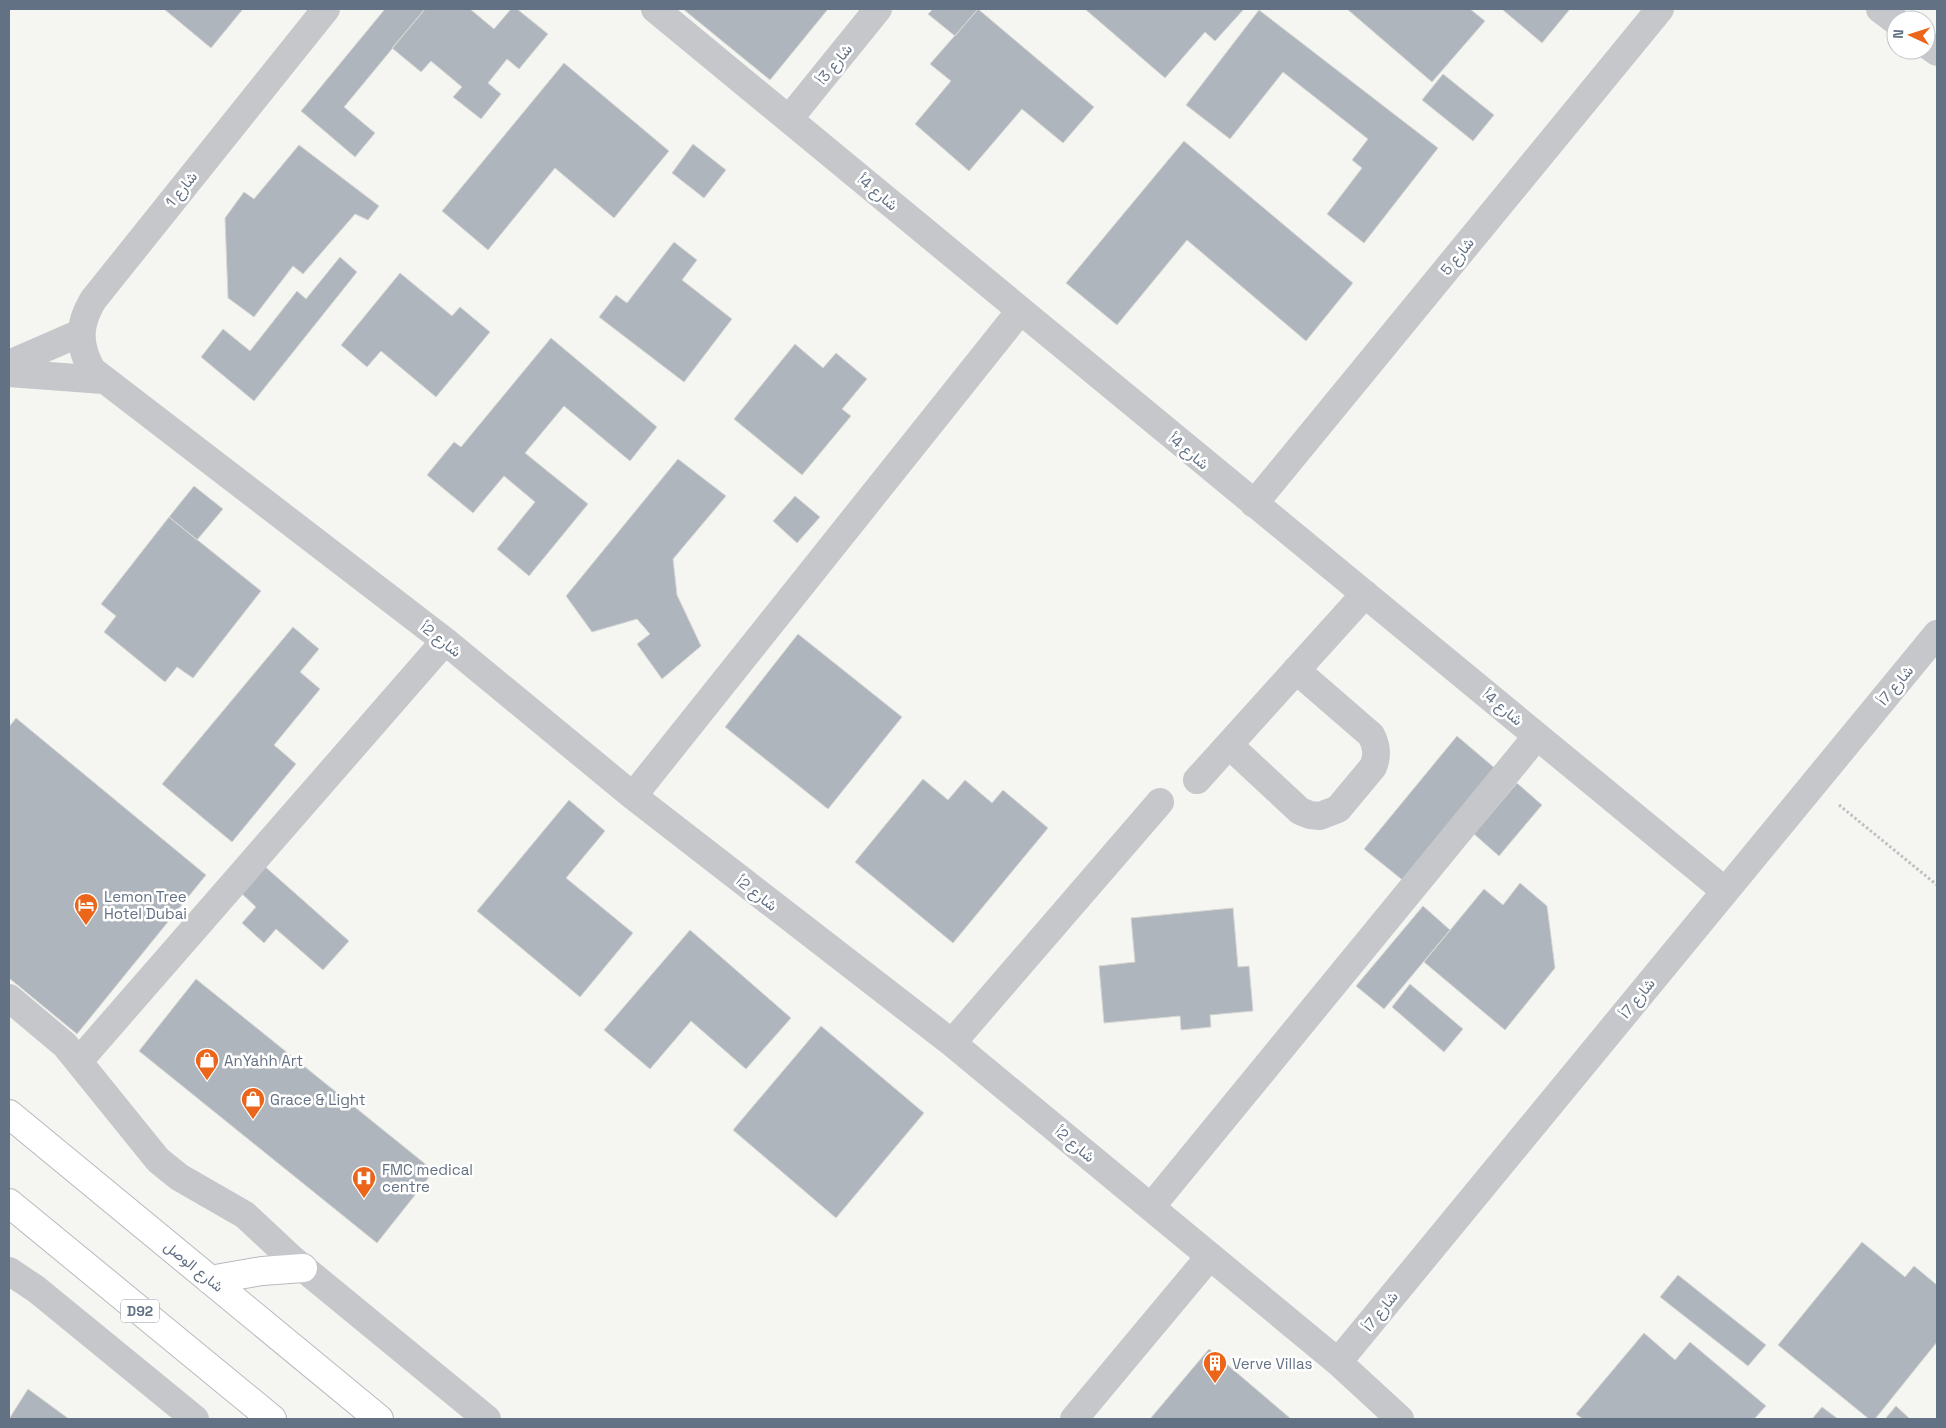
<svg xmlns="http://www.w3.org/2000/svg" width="1946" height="1428" viewBox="0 0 1946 1428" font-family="'Space Grotesk',Vazirmatn,sans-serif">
<rect width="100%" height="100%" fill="#f5f5f1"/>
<path fill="#afb5bc" stroke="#d6d7d4" d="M164 9H243L211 48Z
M385 9H425L344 107 375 133 355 157 301 111Z
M425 9H470L494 29 511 9H517L548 34 519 69 507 59 488 83 501 94 481 119 453 97 462 87 431 61 421 72 392 48Z
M683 9H828L770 80Z
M933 9H978L955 36 928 14Z
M978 9 1094 107 1063 143 1022 109 969 171 915 124 951 81 930 64Z
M1085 9H1244L1215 41 1205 32 1165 78Z
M1347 9H1470L1485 21 1432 82Z
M1505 9H1570L1542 43 1503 10Z
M1259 10 1438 148 1364 243 1327 214 1362 168 1352 160 1368 139 1283 72 1230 139 1186 105Z
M564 63 669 151 614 218 555 168 488 250 442 211Z
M1443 74 1494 115 1473 141 1422 100Z
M1184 141 1353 283 1306 341 1187 240 1117 325 1066 283Z
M693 144 726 170 704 198 672 173Z
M299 145 379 206 368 220 355 214 303 274 293 266 254 317 228 298 225 218 244 192 254 199Z
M674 242 697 260 682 280 732 319 684 382 599 317 616 295 627 303Z
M340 257 357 272 254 401 201 357 223 329 250 351 297 291 306 299Z
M400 273 452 316 460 307 490 332 436 397 381 351 367 367 341 345Z
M551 338 657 427 630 461 564 406 525 453 588 504 529 576 497 549 535 502 504 476 473 513 427 475 454 442 461 447Z
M795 344 823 368 836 353 867 379 842 409 851 416 802 475 734 419Z
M678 459 726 496 673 559 677 595 701 646 662 679 637 644 650 634 637 619 592 632 566 596Z
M194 486 223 509 197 540 169 517Z
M795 496 820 517 797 543 773 521Z
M169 517 261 591 193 678 177 667 165 682 104 632 116 616 101 604Z
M293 627 319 649 300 672 320 689 274 745 296 764 232 842 162 784Z
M798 634 902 717 828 809 725 727Z
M16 718 206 875 77 1034 9 978V727Z
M1457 736 1497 770 1405 882 1364 849Z
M923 779 948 800 965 780 992 803 1003 790 1048 828 953 943 855 862Z
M1517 783 1542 805 1499 856 1474 834Z
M569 800 605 831 566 878 633 933 580 997 477 911Z
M262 864 349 941 323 970 276 929 264 943 242 923 256 907 239 891Z
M1520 883 1547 906 1555 968 1505 1030 1424 962 1484 889 1503 905Z
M1423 906 1450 930 1384 1009 1356 986Z
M1233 908 1238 967 1249 966 1253 1011 1210 1015 1211 1027 1181 1030 1180 1016 1104 1023 1099 966 1135 962 1131 918Z
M690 930 791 1018 746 1069 691 1021 650 1069 604 1030Z
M196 979 434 1171 377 1243 139 1051Z
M1410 984 1463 1029 1444 1052 1392 1007Z
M821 1026 924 1113 836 1218 733 1130Z
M1862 1242 1905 1277 1914 1266 1937 1285V1342L1875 1419H1869L1778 1345Z
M1678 1275 1766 1345 1748 1366 1660 1297Z
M1644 1333 1675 1360 1690 1342 1766 1406 1754 1419H1583L1576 1414Z
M1209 1349 1291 1419H1150Z
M28 1389 69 1419H9Z
M1896 1406 1910 1419H1885Z
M1822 1407 1838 1419H1812Z"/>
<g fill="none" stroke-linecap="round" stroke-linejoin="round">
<g stroke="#b7babe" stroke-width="30">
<path id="major" d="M9 1114 379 1419
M9 1203 272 1419
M210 1280 262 1271 303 1268"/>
</g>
<path stroke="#bebfc2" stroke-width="3" stroke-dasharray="2.5 2.5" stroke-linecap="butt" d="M1839 805 1937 885"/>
<path stroke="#c5c7cb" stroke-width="28" d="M326 9 93 300C78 325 78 345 92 370L445 641 633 796 952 1043 1338 1362 1400 1419
M655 9 1725 891
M1880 9 1896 21
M1926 44 1937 52
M789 119 878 9
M9 364 80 333
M9 373 103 380
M1254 504 1660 9
M1229 745 1300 811 1310 815 1320 816 1338 809 1373 767C1378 755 1377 746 1371 735L1296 670
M1197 780 1365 594
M633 796 1020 311
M9 998 65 1045 158 1160 179 1177 245 1215 291 1258 487 1419
M952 1043 1160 802
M79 1061 445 641
M1151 1207 1537 736
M9 1271 36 1289 195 1419
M1338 1362 1937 634
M1074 1419 1210 1256"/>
<use href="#major" stroke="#fff" stroke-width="28"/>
</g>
<defs>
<g id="hotel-pin" transform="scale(1.25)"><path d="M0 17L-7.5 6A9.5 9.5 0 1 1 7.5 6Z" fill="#eb661b" stroke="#fff"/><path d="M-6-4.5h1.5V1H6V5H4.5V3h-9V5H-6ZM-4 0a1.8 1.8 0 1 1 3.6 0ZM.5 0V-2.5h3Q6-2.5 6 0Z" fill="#fff"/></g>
<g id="shop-pin" transform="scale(1.25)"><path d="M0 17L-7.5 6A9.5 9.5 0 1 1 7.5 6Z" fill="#eb661b" stroke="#fff"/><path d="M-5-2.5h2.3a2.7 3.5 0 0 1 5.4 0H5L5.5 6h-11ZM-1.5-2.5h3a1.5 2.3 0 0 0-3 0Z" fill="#fff"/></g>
<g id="hospital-pin" transform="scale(1.25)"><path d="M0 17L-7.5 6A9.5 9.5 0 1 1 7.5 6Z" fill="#eb661b" stroke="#fff"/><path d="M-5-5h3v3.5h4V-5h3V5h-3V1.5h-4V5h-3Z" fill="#fff"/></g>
<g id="building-pin" transform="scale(1.25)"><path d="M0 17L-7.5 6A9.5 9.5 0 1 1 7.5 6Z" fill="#eb661b" stroke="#fff"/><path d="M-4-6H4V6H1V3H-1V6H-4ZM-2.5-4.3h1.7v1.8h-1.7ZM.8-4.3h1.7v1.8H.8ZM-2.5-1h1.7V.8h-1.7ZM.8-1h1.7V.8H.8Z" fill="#fff"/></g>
</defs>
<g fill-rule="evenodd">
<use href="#hotel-pin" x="86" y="905"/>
<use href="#shop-pin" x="207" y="1060"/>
<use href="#shop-pin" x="253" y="1099"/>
<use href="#hospital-pin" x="364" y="1178"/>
<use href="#building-pin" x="1215" y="1363"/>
</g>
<g text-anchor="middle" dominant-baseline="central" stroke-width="5" stroke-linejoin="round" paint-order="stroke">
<rect fill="#fff" stroke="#929ca9" stroke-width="1" x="121" y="1299.5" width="38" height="23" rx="4"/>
<g font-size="14" font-weight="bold" fill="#637184">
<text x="140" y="1311">D92</text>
</g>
<g font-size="15" fill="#637184" stroke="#fff">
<text transform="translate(834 64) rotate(-51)">شارع 3أ</text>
<text transform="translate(181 189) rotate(-51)">شارع 1</text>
<text transform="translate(878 192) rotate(40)">شارع 4أ</text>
<text transform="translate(1457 256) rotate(-51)">شارع 5</text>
<text transform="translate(1189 451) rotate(40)">شارع 4أ</text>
<text transform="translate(441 639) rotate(38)">شارع 2أ</text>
<text transform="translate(1895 685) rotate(-50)">شارع 7أ</text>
<text transform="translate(1503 707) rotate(40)">شارع 4أ</text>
<text transform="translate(757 893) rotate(38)">شارع 2أ</text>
<text transform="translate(1637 998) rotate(-51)">شارع 7أ</text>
<text transform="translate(1075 1144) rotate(40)">شارع 2أ</text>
<text transform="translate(194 1266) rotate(39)">شارع الوصل</text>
<text transform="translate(1380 1311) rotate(-51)">شارع 7أ</text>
</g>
<g font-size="15" fill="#637184" stroke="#fff" text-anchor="start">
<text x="104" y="896">Lemon Tree<tspan x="104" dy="17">Hotel Dubai</tspan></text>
<text x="224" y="1060">AnYahh Art</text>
<text x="270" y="1099">Grace &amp; Light</text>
<text x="382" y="1169">FMC medical<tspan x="382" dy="17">centre</tspan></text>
<text x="1232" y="1363">Verve Villas</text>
</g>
</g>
<rect width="1946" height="1428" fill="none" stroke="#637184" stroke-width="20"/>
<g transform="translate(1911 35) rotate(274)"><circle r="24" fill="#ffffff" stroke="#c1c6ce"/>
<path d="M0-4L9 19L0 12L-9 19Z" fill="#eb661b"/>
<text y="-8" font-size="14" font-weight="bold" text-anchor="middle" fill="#637184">N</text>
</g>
</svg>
